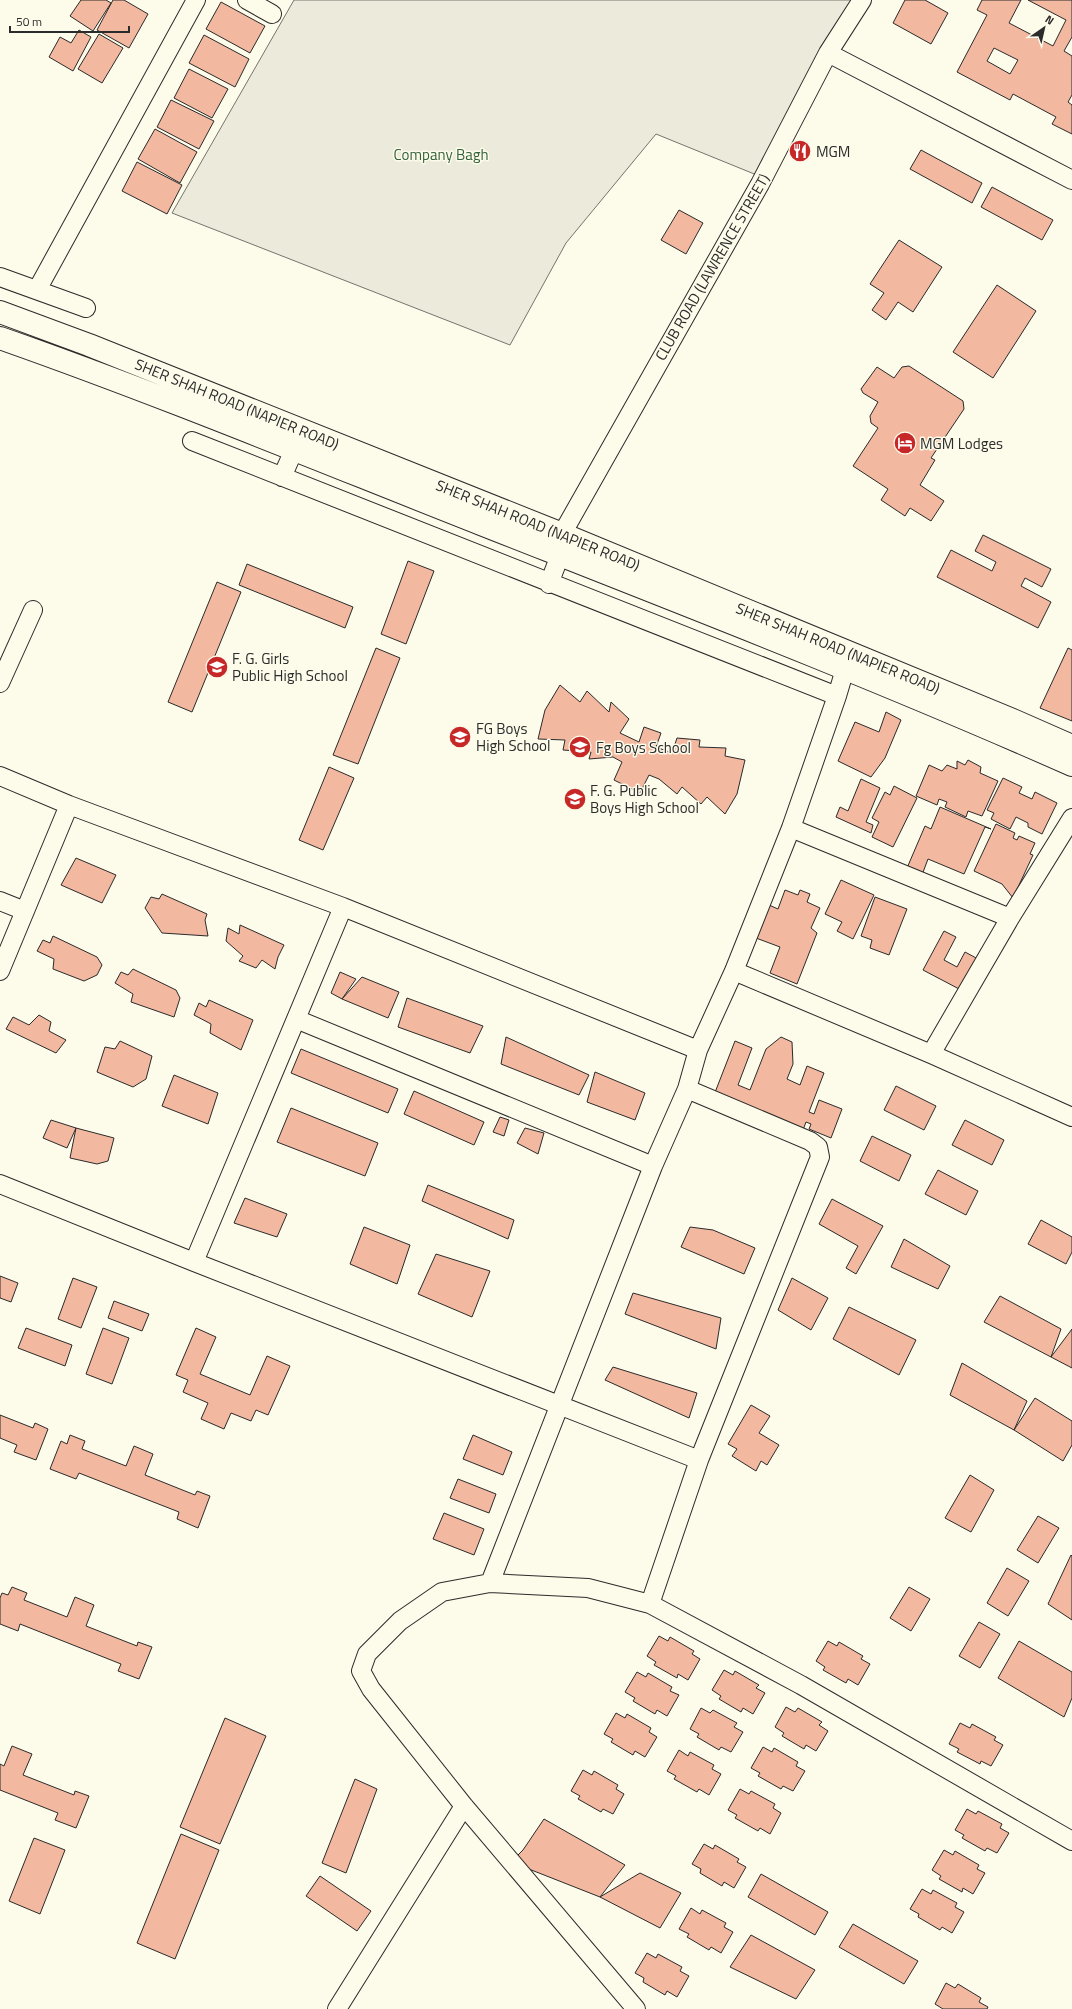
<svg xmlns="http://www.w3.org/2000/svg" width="1072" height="2009" viewBox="0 0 1072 2009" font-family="'Titillium Web',sans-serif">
<rect width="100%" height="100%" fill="#fdfbea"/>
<path fill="#ecebdb" stroke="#74746e" d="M294 0H866L769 180 656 134 566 243 510 345 172 213Z"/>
<path fill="#f2b8a0" stroke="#2b2b2b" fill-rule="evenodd" d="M81 0H106L111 3 93 31 70 16Z
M113 0H124L148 14 129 48 97 30Z
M905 0H925L948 13 931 44 893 23Z
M982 0H1021L1009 23 1053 46 1066 20 1028 0H1072V37L1064 51 1072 56V95L1068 102 1072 105V134L1052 124 1056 117 1013 94 1010 100 957 72 987 15 977 10ZM994 48 1018 60 1010 74 987 61Z
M221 2 265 26 250 53 206 29Z
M79 30 91 37 73 71 49 57 60 37 71 43Z
M99 34 123 48 102 83 78 69Z
M204 35 249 59 235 87 189 63Z
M189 69 228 89 212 118 174 98Z
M171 100 214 121 199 149 157 127Z
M155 129 197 152 180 183 138 159Z
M921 150 982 183 972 203 910 169Z
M137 162 182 185 167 214 122 191Z
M992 187 1053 220 1042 240 981 207Z
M679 210 703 223 686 254 661 240Z
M899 240 942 267 913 312 898 302 886 320 872 310 884 293 870 284Z
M997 285 1036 311 993 378 953 352Z
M909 366 963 401 964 409 931 458 935 460 920 485 944 501 931 521 910 508 905 516 881 500 888 489 853 466 878 428 871 423 870 416 878 402 863 393 861 389 877 367 894 378 902 367Z
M983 535 1051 569 1042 587 1025 578 1021 586 1051 602 1038 628 937 577 951 550 992 571 996 562 975 551Z
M408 561 434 571 406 644 381 634Z
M247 564 353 607 345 628 239 585Z
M217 582 241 592 192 712 168 702Z
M376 648 400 658 358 764 333 755Z
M1068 648 1072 650V721L1040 708Z
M560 685 580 702 587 691 609 712 611 702 629 719 620 733 639 742 644 727 661 733 656 747 672 753 677 738 700 740 699 747 726 748 725 756 745 760 737 794 725 814 707 797 701 804 682 787 677 794 659 779 649 775 640 793 614 780 622 762 613 757 589 759 591 752 563 750 565 740 538 739 545 710Z
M886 712 901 720 885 758 871 777 838 761 855 722 879 732Z
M968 760 981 767 980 773 998 781 982 816 968 811 966 817 945 807 947 802 939 799 937 805 916 796 929 765 942 771 947 765 957 769V761L965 765Z
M329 767 354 778 323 850 299 840Z
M1003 778 1022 787 1019 793 1032 799 1035 792 1057 803 1042 834 1028 827V823L1016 817 1010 829 991 819 994 813 987 810Z
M861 779 880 788 866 822 873 825 871 833 836 817 840 807 848 811Z
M894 786 917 798 893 847 872 837 879 822 872 818 885 792 890 795Z
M940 807 991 829 985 827 964 874 928 859 922 875 907 868 925 826 931 829Z
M996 824 1015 833 1013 838 1017 840 1019 836 1035 843 1030 854 1033 855 1013 898 1002 884 974 871Z
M76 858 116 875 102 903 61 885Z
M841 880 874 895 853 939 837 931 842 922 825 914Z
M785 890 798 895 800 890 810 894 807 902 820 908 811 928 817 933 797 984 770 973 780 947 756 938 769 905 778 909Z
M162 894 207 914 205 920 208 936 162 933 145 908 151 897 159 899Z
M875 897 907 909 889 955 870 948 872 940 861 936Z
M240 925 284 945 278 957 275 969 262 960 256 968 239 961 243 956 226 941 228 928 239 934Z
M944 931 956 937 944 960 957 967 965 952 978 959 961 990 923 970Z
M53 936 97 957 102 965 97 975 84 981 53 969 54 959 37 951 43 940 50 943Z
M133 969 176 990 180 998 174 1017 131 1002 133 994 115 983 121 972 128 975Z
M340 972 356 979 342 999 331 993Z
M362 977 399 992 388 1018 342 999Z
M407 998 483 1026 470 1053 398 1027Z
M209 1000 253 1020 241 1050 210 1033 211 1024 194 1015 199 1003 206 1007Z
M39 1015 51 1022 49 1031 66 1040 56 1053 6 1029 13 1017 29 1025Z
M506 1037 589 1075 579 1095 501 1064Z
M781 1037 792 1042 793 1064 787 1079 800 1085 807 1066 824 1073 809 1112 814 1114 819 1100 842 1109 831 1138 809 1129 811 1124 806 1122 803 1130 714 1095 735 1041 752 1048 738 1085 750 1090 766 1049Z
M120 1041 152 1056 146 1079 133 1087 97 1072 105 1047 115 1049Z
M301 1049 398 1089 388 1113 291 1073Z
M595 1072 645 1093 635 1120 587 1102Z
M174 1075 218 1093 208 1124 162 1106Z
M896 1086 936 1106 924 1130 884 1110Z
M414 1091 484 1122 474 1145 404 1114Z
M291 1108 378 1143 365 1176 277 1142Z
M500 1117 509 1120 504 1136 493 1132Z
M51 1120 76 1128 67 1148 43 1138Z
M965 1120 1004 1140 992 1165 952 1145Z
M76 1128 114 1138 108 1161 97 1164 70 1158Z
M525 1128 544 1133 538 1154 517 1143Z
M872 1136 911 1155 899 1181 860 1161Z
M938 1170 978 1191 966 1215 925 1194Z
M428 1185 514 1220 508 1239 422 1201Z
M245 1198 287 1214 277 1237 234 1223Z
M832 1199 883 1226 856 1274 846 1268 858 1246 819 1224Z
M1041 1220 1072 1237V1252L1066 1264 1028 1244Z
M364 1227 410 1245 397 1284 350 1264Z
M690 1227 713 1230 755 1248 744 1274 681 1247Z
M904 1239 950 1266 938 1289 891 1267Z
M436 1254 490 1271 472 1317 418 1294Z
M0 1276 18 1283 11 1302 0 1298Z
M73 1278 97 1287 81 1328 58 1319Z
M792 1278 828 1298 811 1330 778 1310Z
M633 1293 721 1318 716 1349 625 1314Z
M1000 1296 1061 1329 1051 1357 984 1322Z
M114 1301 149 1314 142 1331 108 1318Z
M849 1307 916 1340 899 1375 833 1339Z
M26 1328 72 1345 65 1366 18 1348Z
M103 1328 129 1338 112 1384 86 1374Z
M196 1328 216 1337 200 1374 250 1395 267 1356 290 1366 268 1415 256 1410 251 1421 231 1413 224 1429 201 1419 208 1403 183 1392 188 1380 176 1375Z
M1072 1329V1368L1051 1357Z
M962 1363 1027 1401 1014 1430 950 1395Z
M613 1367 697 1393 689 1418 605 1380Z
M1035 1398 1072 1421V1445L1063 1461 1014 1430Z
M751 1405 770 1416 759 1433 779 1445 767 1465 761 1461 756 1471 732 1456 737 1449 728 1444Z
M0 1415 33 1428 35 1423 48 1429 36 1460 14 1452 17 1445 0 1438Z
M70 1435 85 1441 82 1449 126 1466 134 1446 153 1454 145 1475 195 1495 197 1491 210 1496 198 1528 177 1519 179 1512 79 1473 76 1479 50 1469 61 1441 67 1444Z
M473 1435 512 1452 503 1475 463 1459Z
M970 1475 994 1490 971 1532 945 1518Z
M458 1479 496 1494 489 1513 450 1498Z
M444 1513 484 1529 474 1555 433 1539Z
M1038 1516 1059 1528 1038 1563 1017 1550Z
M1071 1555 1072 1556V1620L1048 1604Z
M1007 1568 1029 1581 1008 1616 987 1603Z
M12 1587 27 1593 24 1600 67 1617 75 1597 94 1605 86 1626 137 1646 138 1642 152 1647 139 1679 118 1671 121 1664 20 1624 18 1631 0 1624V1598L2 1593 8 1595Z
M909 1587 930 1599 911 1631 890 1618Z
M979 1622 1000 1634 980 1668 959 1656Z
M659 1636 668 1641 670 1637 694 1651 692 1654 700 1659 688 1680 678 1674 677 1678 654 1665 656 1662 647 1656Z
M828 1641 837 1646 839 1642 863 1656 861 1659 870 1664 858 1685 848 1679 846 1683 823 1670 825 1667 816 1661Z
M1019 1641 1072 1672V1698L1064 1717 998 1678Z
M724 1670 733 1675 735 1671 759 1685 756 1688 765 1693 753 1714 743 1708 741 1712 719 1699 721 1696 712 1690Z
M637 1672 646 1677 648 1673 672 1687 670 1691 679 1695 667 1716 657 1710 655 1714 633 1701 635 1698 625 1692Z
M786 1707 795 1712 798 1708 822 1722 819 1725 828 1731 816 1751 806 1745 804 1749 782 1736 784 1733 775 1727Z
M701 1708 710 1713 713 1710 737 1723 734 1727 743 1732 731 1752 721 1747 719 1750 697 1737 699 1734 690 1729Z
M616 1713 625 1718 627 1714 651 1728 649 1732 657 1737 645 1757 635 1751 633 1755 611 1742 613 1739 604 1734Z
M225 1718 266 1736 220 1844 180 1827Z
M960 1723 970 1728 972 1724 996 1737 994 1740 1003 1745 991 1766 981 1761 980 1764 957 1752 959 1749 949 1744Z
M12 1746 32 1754 23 1775 74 1795 75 1791 89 1796 76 1828 55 1820 58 1813 0 1790V1764L4 1766Z
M763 1747 772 1752 774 1748 798 1762 796 1766 805 1771 793 1791 783 1786 781 1789 758 1776 760 1773 751 1768Z
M679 1750 688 1756 690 1752 714 1765 712 1769 721 1774 709 1795 699 1789 697 1792 674 1779 676 1776 667 1771Z
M583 1770 592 1775 594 1771 618 1785 616 1789 624 1794 613 1814 603 1809 601 1812 578 1799 580 1796 571 1791Z
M355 1779 377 1789 346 1873 322 1863Z
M740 1789 749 1794 751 1791 775 1804 773 1808 781 1813 770 1834 760 1828 758 1831 735 1818 737 1815 728 1810Z
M967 1809 976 1814 978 1811 1002 1824 1000 1828 1009 1833 997 1853 987 1848 985 1851 962 1838 964 1835 955 1830Z
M544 1819 625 1865 600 1897 511 1862 523 1850Z
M181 1834 219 1850 175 1959 137 1943Z
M34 1838 65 1850 40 1914 9 1901Z
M704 1844 713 1849 715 1845 739 1859 737 1862 746 1867 734 1888 724 1882 722 1886 700 1873 701 1869 692 1864Z
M944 1850 953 1855 955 1851 979 1865 977 1869 985 1873 973 1894 963 1888 962 1892 939 1879 941 1876 932 1870Z
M640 1873 681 1893 660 1928 600 1897Z
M761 1874 828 1912 815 1935 748 1897Z
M320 1876 371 1911 357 1931 306 1896Z
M922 1889 931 1894 933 1890 957 1903 955 1907 964 1912 952 1933 942 1927 940 1930 918 1917 919 1914 910 1909Z
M691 1908 700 1914 702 1910 726 1923 724 1927 733 1932 721 1953 711 1947 709 1950 687 1937 689 1934 679 1929Z
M853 1924 918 1961 904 1984 839 1947Z
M751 1935 815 1970 796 1999 730 1967Z
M647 1953 656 1958 658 1954 682 1967 680 1971 689 1976 677 1997 667 1991 665 1995 643 1982 644 1978 635 1973Z
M946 1983 955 1988 958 1984 981 1998 979 2002 988 2007 987 2009H943L935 2004Z"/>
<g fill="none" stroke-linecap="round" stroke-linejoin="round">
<g stroke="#2b2b2b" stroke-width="20">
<path id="minor" d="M247 0 272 14
M828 53 1072 180
M0 277 86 308
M37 290 196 0
M192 441 837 696
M282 477 294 450
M562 534 760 184 828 53 862 0
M549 584 560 555
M0 683 33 610
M0 776 69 805 343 907 698 1050
M791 828 1010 918
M0 901 25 911
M0 971 69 805
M734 971 931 1054 1072 1117
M296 1019 653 1166
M931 1054 1010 918 1072 818
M0 1184 194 1262 699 1460
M194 1262 343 907
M490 1583 653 1166 687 1089 698 1050 734 971 791 828 837 696 845 669 842 657
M650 1604 699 1460 820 1157 818 1147 810 1141 687 1089
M337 2009 464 1806
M636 2009 464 1806 371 1689 361 1671 367 1654 400 1621 442 1592 490 1583 588 1588 650 1604 801 1685 1072 1841"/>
</g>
<g stroke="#2b2b2b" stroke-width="24">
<path id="major" d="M0 312 89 345 562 534 1015 721 1072 746
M0 338C162 395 321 461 481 524 679 602 878 679 1072 765"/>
</g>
<use href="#minor" stroke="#fdfbea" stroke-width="18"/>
<use href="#major" stroke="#fdfbea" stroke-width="22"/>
</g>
<defs>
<g id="restaurant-disc" transform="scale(1.15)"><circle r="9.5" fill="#c62828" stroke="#fdfbea"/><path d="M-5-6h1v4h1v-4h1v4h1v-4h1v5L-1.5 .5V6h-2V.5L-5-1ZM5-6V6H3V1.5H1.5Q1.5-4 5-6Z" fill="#fff"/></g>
<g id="hotel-disc" transform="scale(1.15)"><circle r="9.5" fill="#c62828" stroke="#fdfbea"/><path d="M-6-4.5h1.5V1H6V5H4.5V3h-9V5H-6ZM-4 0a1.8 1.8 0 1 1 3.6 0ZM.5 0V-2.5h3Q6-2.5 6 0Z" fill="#fff"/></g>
<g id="school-disc" transform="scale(1.15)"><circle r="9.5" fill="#c62828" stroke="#fdfbea"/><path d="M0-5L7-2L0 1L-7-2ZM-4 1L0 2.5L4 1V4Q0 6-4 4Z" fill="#fff"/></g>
<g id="university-disc" transform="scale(1.15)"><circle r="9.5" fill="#c62828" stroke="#fdfbea"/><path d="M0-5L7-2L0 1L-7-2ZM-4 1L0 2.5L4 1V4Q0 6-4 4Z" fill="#fff"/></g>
</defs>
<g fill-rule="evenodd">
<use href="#restaurant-disc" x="800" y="151"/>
<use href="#hotel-disc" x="905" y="443"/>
<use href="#school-disc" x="217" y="667"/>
<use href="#university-disc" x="460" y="737"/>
<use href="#school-disc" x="580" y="747"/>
<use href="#school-disc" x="575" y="799"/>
</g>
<g text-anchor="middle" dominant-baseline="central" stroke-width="3" stroke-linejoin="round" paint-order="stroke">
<g font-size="15" fill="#2b2b2b" stroke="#fdfbea" text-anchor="start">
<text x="816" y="151">MGM</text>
<text x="920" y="443">MGM Lodges</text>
<text x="232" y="658">F. G. Girls<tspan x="232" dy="17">Public High School</tspan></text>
<text x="476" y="728">FG Boys<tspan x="476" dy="17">High School</tspan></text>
<text x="596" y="747">Fg Boys School</text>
<text x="590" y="790">F. G. Public<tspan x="590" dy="17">Boys High School</tspan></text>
</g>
<g font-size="15" fill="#34623c" stroke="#fdfbea">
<text x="441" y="154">Company Bagh</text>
</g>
<g font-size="15" fill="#2b2b2b" stroke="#fdfbea">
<text transform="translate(712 267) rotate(-60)">CLUB ROAD (LAWRENCE STREET)</text>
<text transform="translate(237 404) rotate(22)">SHER SHAH ROAD (NAPIER ROAD)</text>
<text transform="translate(538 525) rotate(22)">SHER SHAH ROAD (NAPIER ROAD)</text>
<text transform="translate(838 648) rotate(22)">SHER SHAH ROAD (NAPIER ROAD)</text>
</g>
</g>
<g transform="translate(1044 28) rotate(34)" stroke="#fdfbea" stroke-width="3" paint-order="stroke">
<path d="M0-3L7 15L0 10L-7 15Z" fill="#2b2b2b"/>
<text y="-6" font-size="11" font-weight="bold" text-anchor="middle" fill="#2b2b2b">N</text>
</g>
<path d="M10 26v6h119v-6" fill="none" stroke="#2b2b2b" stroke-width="2"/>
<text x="16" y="26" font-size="12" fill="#2b2b2b" stroke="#fdfbea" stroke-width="3" paint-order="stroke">50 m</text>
</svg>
